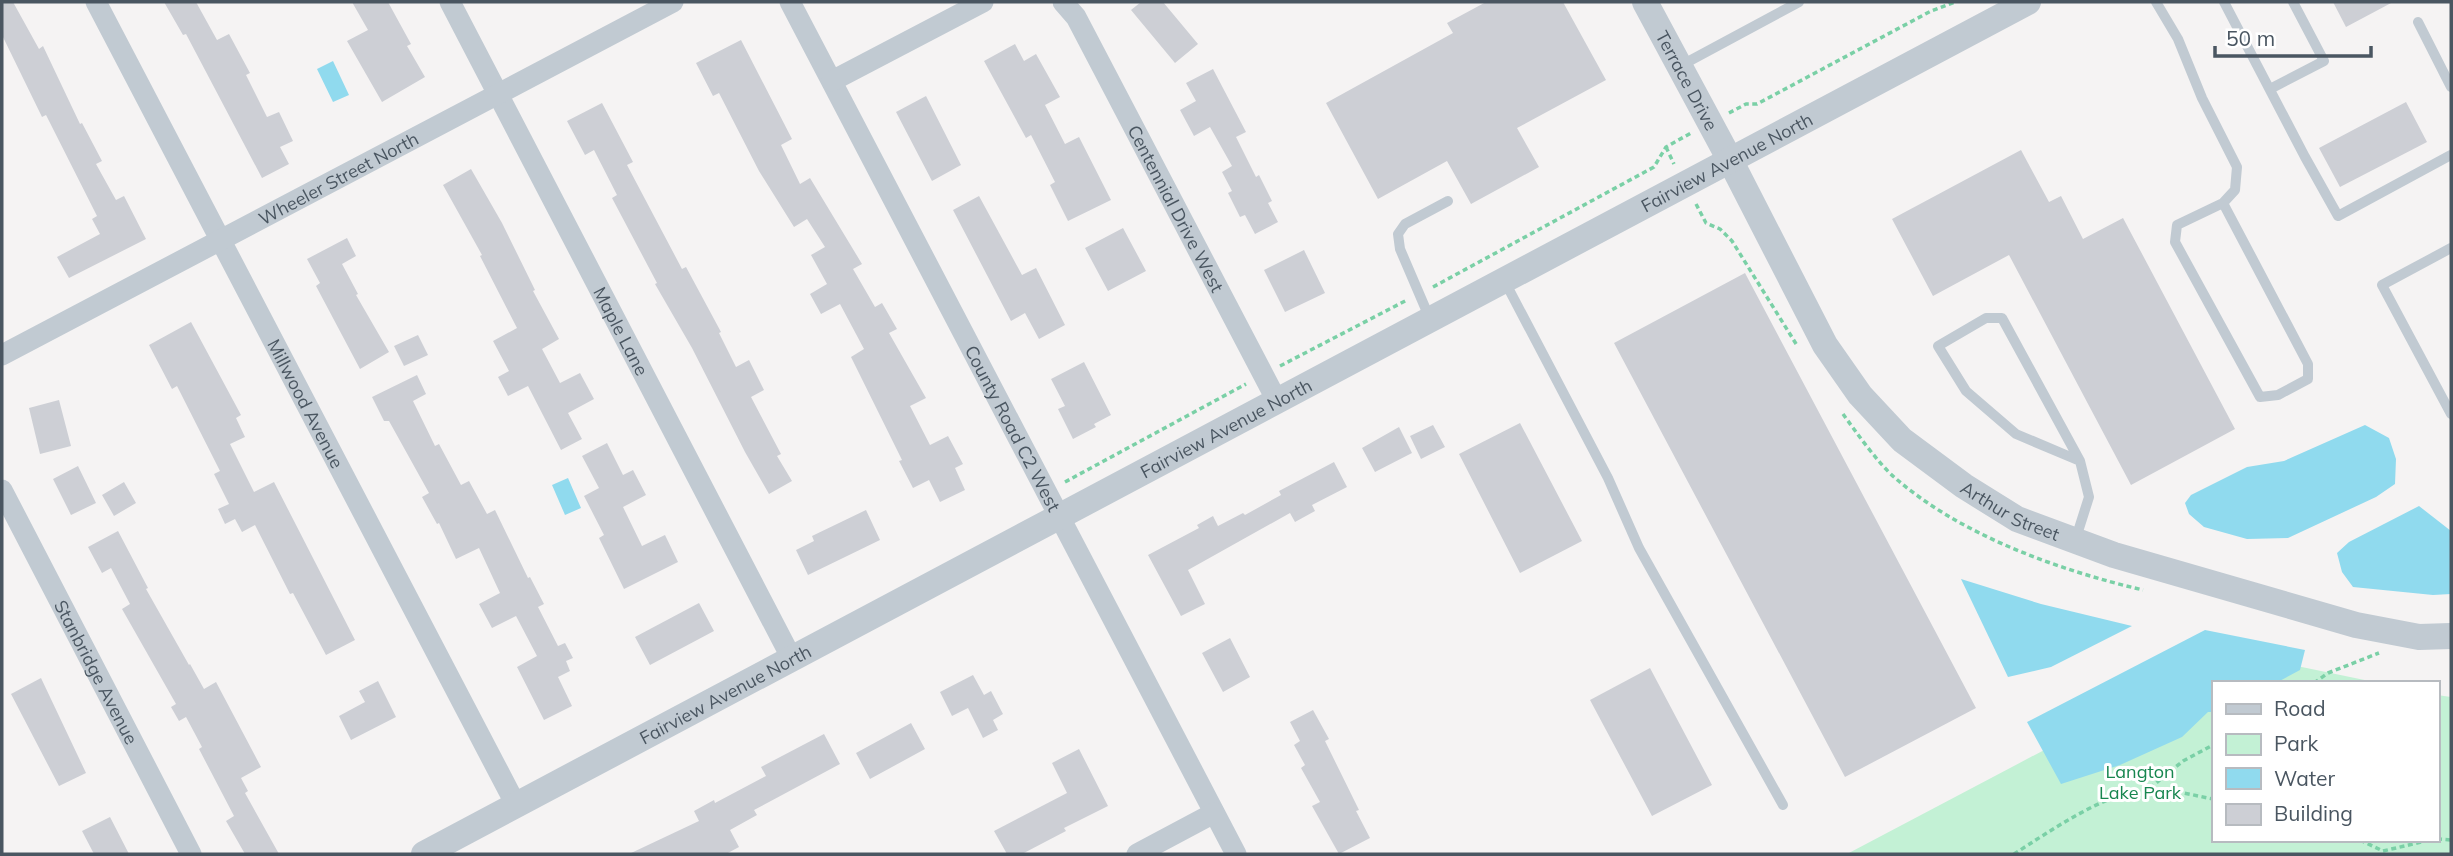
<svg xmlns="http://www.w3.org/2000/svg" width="2453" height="856" viewBox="0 0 2453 856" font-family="Mulish,sans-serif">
<rect width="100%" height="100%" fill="#f5f3f3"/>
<path fill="#c3f1d5" d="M2230 652 2379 683H2213V840H2437V695L2451 697V854H1847Z"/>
<path fill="#90daee" d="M333 61 349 95 333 102 317 69Z
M2365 425 2389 438 2396 459 2395 484 2376 497 2288 538 2247 539 2204 527 2189 514 2185 503 2191 495 2247 467 2284 461Z
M568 478 581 508 565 515 552 485Z
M2419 506 2451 531V594L2433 595 2353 587 2342 572 2337 553 2349 542Z
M1961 579 2041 604 2132 626 2051 667 2008 677Z
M2205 630 2305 650 2300 670 2276 683H2213V712H2208L2182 737 2120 765 2061 784 2027 722Z"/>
<path fill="#cdcfd5" d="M2 2H13L39 49 43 46 80 124 82 123 102 161 96 164 116 200 124 196 146 239 69 278 57 257 100 234 92 219 97 216 46 115 42 117 2 35Z
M164 2H196L217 40 229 34 250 73 246 75 267 117 279 112 293 141 280 147 289 164 262 178 186 34 183 35Z
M352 2H388L411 44 407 46 425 77 382 102 347 41 368 30Z
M1141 2H1163L1198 44 1175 63 1131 10Z
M1486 2H1563L1606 80 1517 128 1539 167 1471 204 1447 161 1378 199 1326 103 1453 33 1447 23Z
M2333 2H2393L2346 27Z
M741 40 792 139 781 145 800 184 810 178 862 264 853 269 875 307 882 303 897 329 889 333 926 398 910 406 930 445 948 436 963 464 955 468 965 490 940 502 929 480 913 488 899 461 902 460 851 357 864 349 840 304 821 314 810 294 827 284 811 255 825 247 807 219 794 227 759 171 719 93 713 96 696 63Z
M1015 44 1024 61 1036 54 1060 97 1045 105 1065 144 1079 137 1111 200 1068 221 1050 185 1055 182 1031 135 1026 138 984 61Z
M1213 69 1246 132 1236 137 1256 177 1259 175 1272 201 1268 203 1278 222 1255 234 1245 215 1240 217 1228 193 1232 191 1222 172 1232 166 1210 127 1194 136 1180 110 1196 101 1186 83Z
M926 96 961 165 932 181 896 112Z
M2406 102 2427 142 2340 187 2319 148Z
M602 103 633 162 627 165 682 269 686 267 721 332 719 333 736 367 749 360 764 390 751 397 781 454 777 456 792 481 769 494 745 452 692 348 655 284 657 283 612 198 617 195 594 150 585 155 567 121Z
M2021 150 2049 202 2061 196 2083 239 2123 218 2235 429 2131 485 2009 255 1933 296 1892 219Z
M471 169 502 223 535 290 533 291 559 339 542 349 560 383 580 373 594 399 568 413 582 439 561 450 528 386 508 396 498 377 509 371 493 341 517 328 480 256 482 255 443 185Z
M979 196 1022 275 1036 268 1065 325 1039 339 1025 313 1011 321 953 210Z
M1123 228 1146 271 1108 291 1085 248Z
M347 238 356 256 342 264 358 294 356 295 389 352 360 369 316 286 320 283 307 259Z
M1304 250 1325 293 1285 312 1264 270Z
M1745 273 1976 708 1845 777 1614 343Z
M191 322 241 415 236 418 245 437 230 444 254 492 274 482 355 640 326 655 293 593 290 594 255 525 242 532 235 519 225 524 218 509 229 504 214 474 220 471 177 386 172 389 149 345Z
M418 335 428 355 404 366 394 346Z
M1084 362 1111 415 1094 424 1096 427 1073 439 1058 409 1065 406 1051 379Z
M417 375 426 394 413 401 435 446 439 444 461 485 469 481 487 514 495 510 528 578 530 577 544 604 538 607 558 646 565 643 573 658 566 661 570 671 558 677 572 706 544 720 517 667 537 656 516 616 492 628 479 604 500 593 479 548 456 559 439 523 437 524 422 497 429 493 389 421H384L372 397Z
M59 400 71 446 40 454 29 408Z
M1520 423 1582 541 1520 573 1459 454Z
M1433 425 1445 447 1421 459 1410 436Z
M1399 427 1412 453 1375 472 1362 448Z
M607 443 623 475 633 470 646 495 623 507 642 546 665 535 678 562 624 589 599 538 604 535 584 496 599 488 582 456Z
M1334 462 1347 487 1312 505 1315 511 1295 522 1290 513 1188 570 1205 604 1181 616 1148 555 1199 528 1197 525 1213 516 1218 526 1243 513 1245 515 1281 495 1279 491Z
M78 466 96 503 71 515 53 479Z
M124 482 136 503 114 516 102 495Z
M866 510 880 540 808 575 796 550 814 541 812 536Z
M118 531 148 588 146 589 189 665 190 664 204 689 216 682 261 767 241 778 248 791 245 793 279 854H245L226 821 234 816 199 749 202 747 186 717 179 721 171 707 176 704 122 609 130 604 111 568 102 573 88 547Z
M699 603 714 631 650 665 635 637Z
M1230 638 1250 677 1223 692 1202 653Z
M1650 668 1712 785 1652 816 1590 700Z
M973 675 984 695 991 691 1003 714 993 720 998 730 983 738 968 708 952 716 940 692Z
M41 678 86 773 59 786 11 694Z
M378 681 396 717 351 740 339 716 365 702 359 691Z
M1313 710 1329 739 1325 741 1359 810 1356 811 1370 838 1339 854 1312 806 1320 802 1301 768 1305 765 1294 745 1300 741 1290 722Z
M911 723 925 749 870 779 856 753Z
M824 734 840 764 754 810 757 815 730 830 739 847 726 854H629L699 821 694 811 714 800 715 803 766 776 761 767Z
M1079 749 1108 806 1064 828 1066 831 1022 854H1007L994 831 1067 793 1052 763Z
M110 817 129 854H94L82 831Z"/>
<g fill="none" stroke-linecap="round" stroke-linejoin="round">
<path stroke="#7ad0a6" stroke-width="3.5" stroke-dasharray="5 3.5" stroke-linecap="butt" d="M1729 113 1746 104H1757L1931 11 1955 2
M1666 147 1674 164
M1696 204 1706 223 1720 229 1732 241 1798 347
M1433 287 1654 167 1666 147 1691 133
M1280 366 1407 300
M1843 414C1856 432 1878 463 1894 477 1960 535 2058 570 2143 590
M1065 482 1246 384
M2314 683 2328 673 2379 653
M2150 788 2183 761 2213 745
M2437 839 2451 840
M2360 840 2383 851 2430 840
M2014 854C2049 832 2108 790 2149 790 2171 789 2192 795 2213 799"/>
<path stroke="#c1cad2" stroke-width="10" d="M2156 2 2178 39 2202 98 2237 167 2235 190 2223 203 2177 225 2175 242 2260 397 2278 395 2308 379V364L2223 203
M2224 2 2305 157 2338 216 2451 155
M2418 22 2451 87
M1680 66 1799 2
M2270 89 2324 61 2293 2
M2451 248 2382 285 2451 414
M1504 280 1608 478 1639 548 1783 805
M1430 319 1400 249 1398 234 1405 224 1448 201
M2075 541 2089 497 2080 461 2002 318H1986L1938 346 1966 391 2016 434 2080 461"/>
<g stroke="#c1cad2" stroke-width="21">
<path id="s1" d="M96 2 516 805"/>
<path id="s2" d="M450 2 792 659"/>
<path id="s3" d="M790 2 1236 854"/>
<path id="s4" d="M1063 2 1076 17 1277 401"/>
<path d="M832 81 983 2"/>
<path id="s5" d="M2 355 673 2"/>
<path id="s6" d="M2 490 191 854"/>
<path d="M1137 854 1214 813"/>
</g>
<g stroke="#c1cad2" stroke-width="26">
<path id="s7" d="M1645 2 1730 160 1825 345 1860 395 1902 440 1964 486 2017 519 2114 555 2356 625 2419 637 2451 636"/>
<path id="s8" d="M424 854 2028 2"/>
</g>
</g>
<g text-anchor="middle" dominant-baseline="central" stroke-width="6" stroke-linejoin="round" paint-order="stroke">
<g font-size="18" fill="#4a5661" stroke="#fff">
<text stroke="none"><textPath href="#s7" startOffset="89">Terrace Drive</textPath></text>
<text stroke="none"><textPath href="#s8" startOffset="1475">Fairview Avenue North</textPath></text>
<text stroke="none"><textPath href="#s5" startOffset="380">Wheeler Street North</textPath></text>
<text stroke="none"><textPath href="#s4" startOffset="236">Centennial Drive West</textPath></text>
<text stroke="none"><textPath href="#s2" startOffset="371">Maple Lane</textPath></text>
<text stroke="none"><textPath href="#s1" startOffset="453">Millwood Avenue</textPath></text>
<text stroke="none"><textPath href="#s3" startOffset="481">County Road C2 West</textPath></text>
<text stroke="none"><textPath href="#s8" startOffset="908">Fairview Avenue North</textPath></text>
<text stroke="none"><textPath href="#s7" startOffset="640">Arthur Street</textPath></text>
<text stroke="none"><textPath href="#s6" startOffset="205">Stanbridge Avenue</textPath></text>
<text stroke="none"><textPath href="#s8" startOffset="341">Fairview Avenue North</textPath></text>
</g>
<g font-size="18" fill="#17864f" stroke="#fff">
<text x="2140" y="771">Langton<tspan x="2140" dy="21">Lake Park</tspan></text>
</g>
</g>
<rect width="2453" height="856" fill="none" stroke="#4a5661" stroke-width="7"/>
<rect x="2212" y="681" width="228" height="161" fill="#ffffff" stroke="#b7bbc0" stroke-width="2"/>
<rect x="2226" y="704" width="35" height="10" fill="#c1cad2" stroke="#b7bbc0" stroke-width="2"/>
<text x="2274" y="716" font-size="21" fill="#4a5661">Road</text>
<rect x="2226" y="734" width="35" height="21" fill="#c3f1d5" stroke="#b7bbc0" stroke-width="2"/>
<text x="2274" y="751" font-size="21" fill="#4a5661">Park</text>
<rect x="2226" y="768" width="35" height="21" fill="#90daee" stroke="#b7bbc0" stroke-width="2"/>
<text x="2274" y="786" font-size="21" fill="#4a5661">Water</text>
<rect x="2226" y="804" width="35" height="21" fill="#cdcfd5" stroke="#b7bbc0" stroke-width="2"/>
<text x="2274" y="821" font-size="21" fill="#4a5661">Building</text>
<path d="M2215 46v10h156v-10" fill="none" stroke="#4a5661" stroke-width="3.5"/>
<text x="2226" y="46" font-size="21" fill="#4a5661" stroke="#ffffff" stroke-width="5" paint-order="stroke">50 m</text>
</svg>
